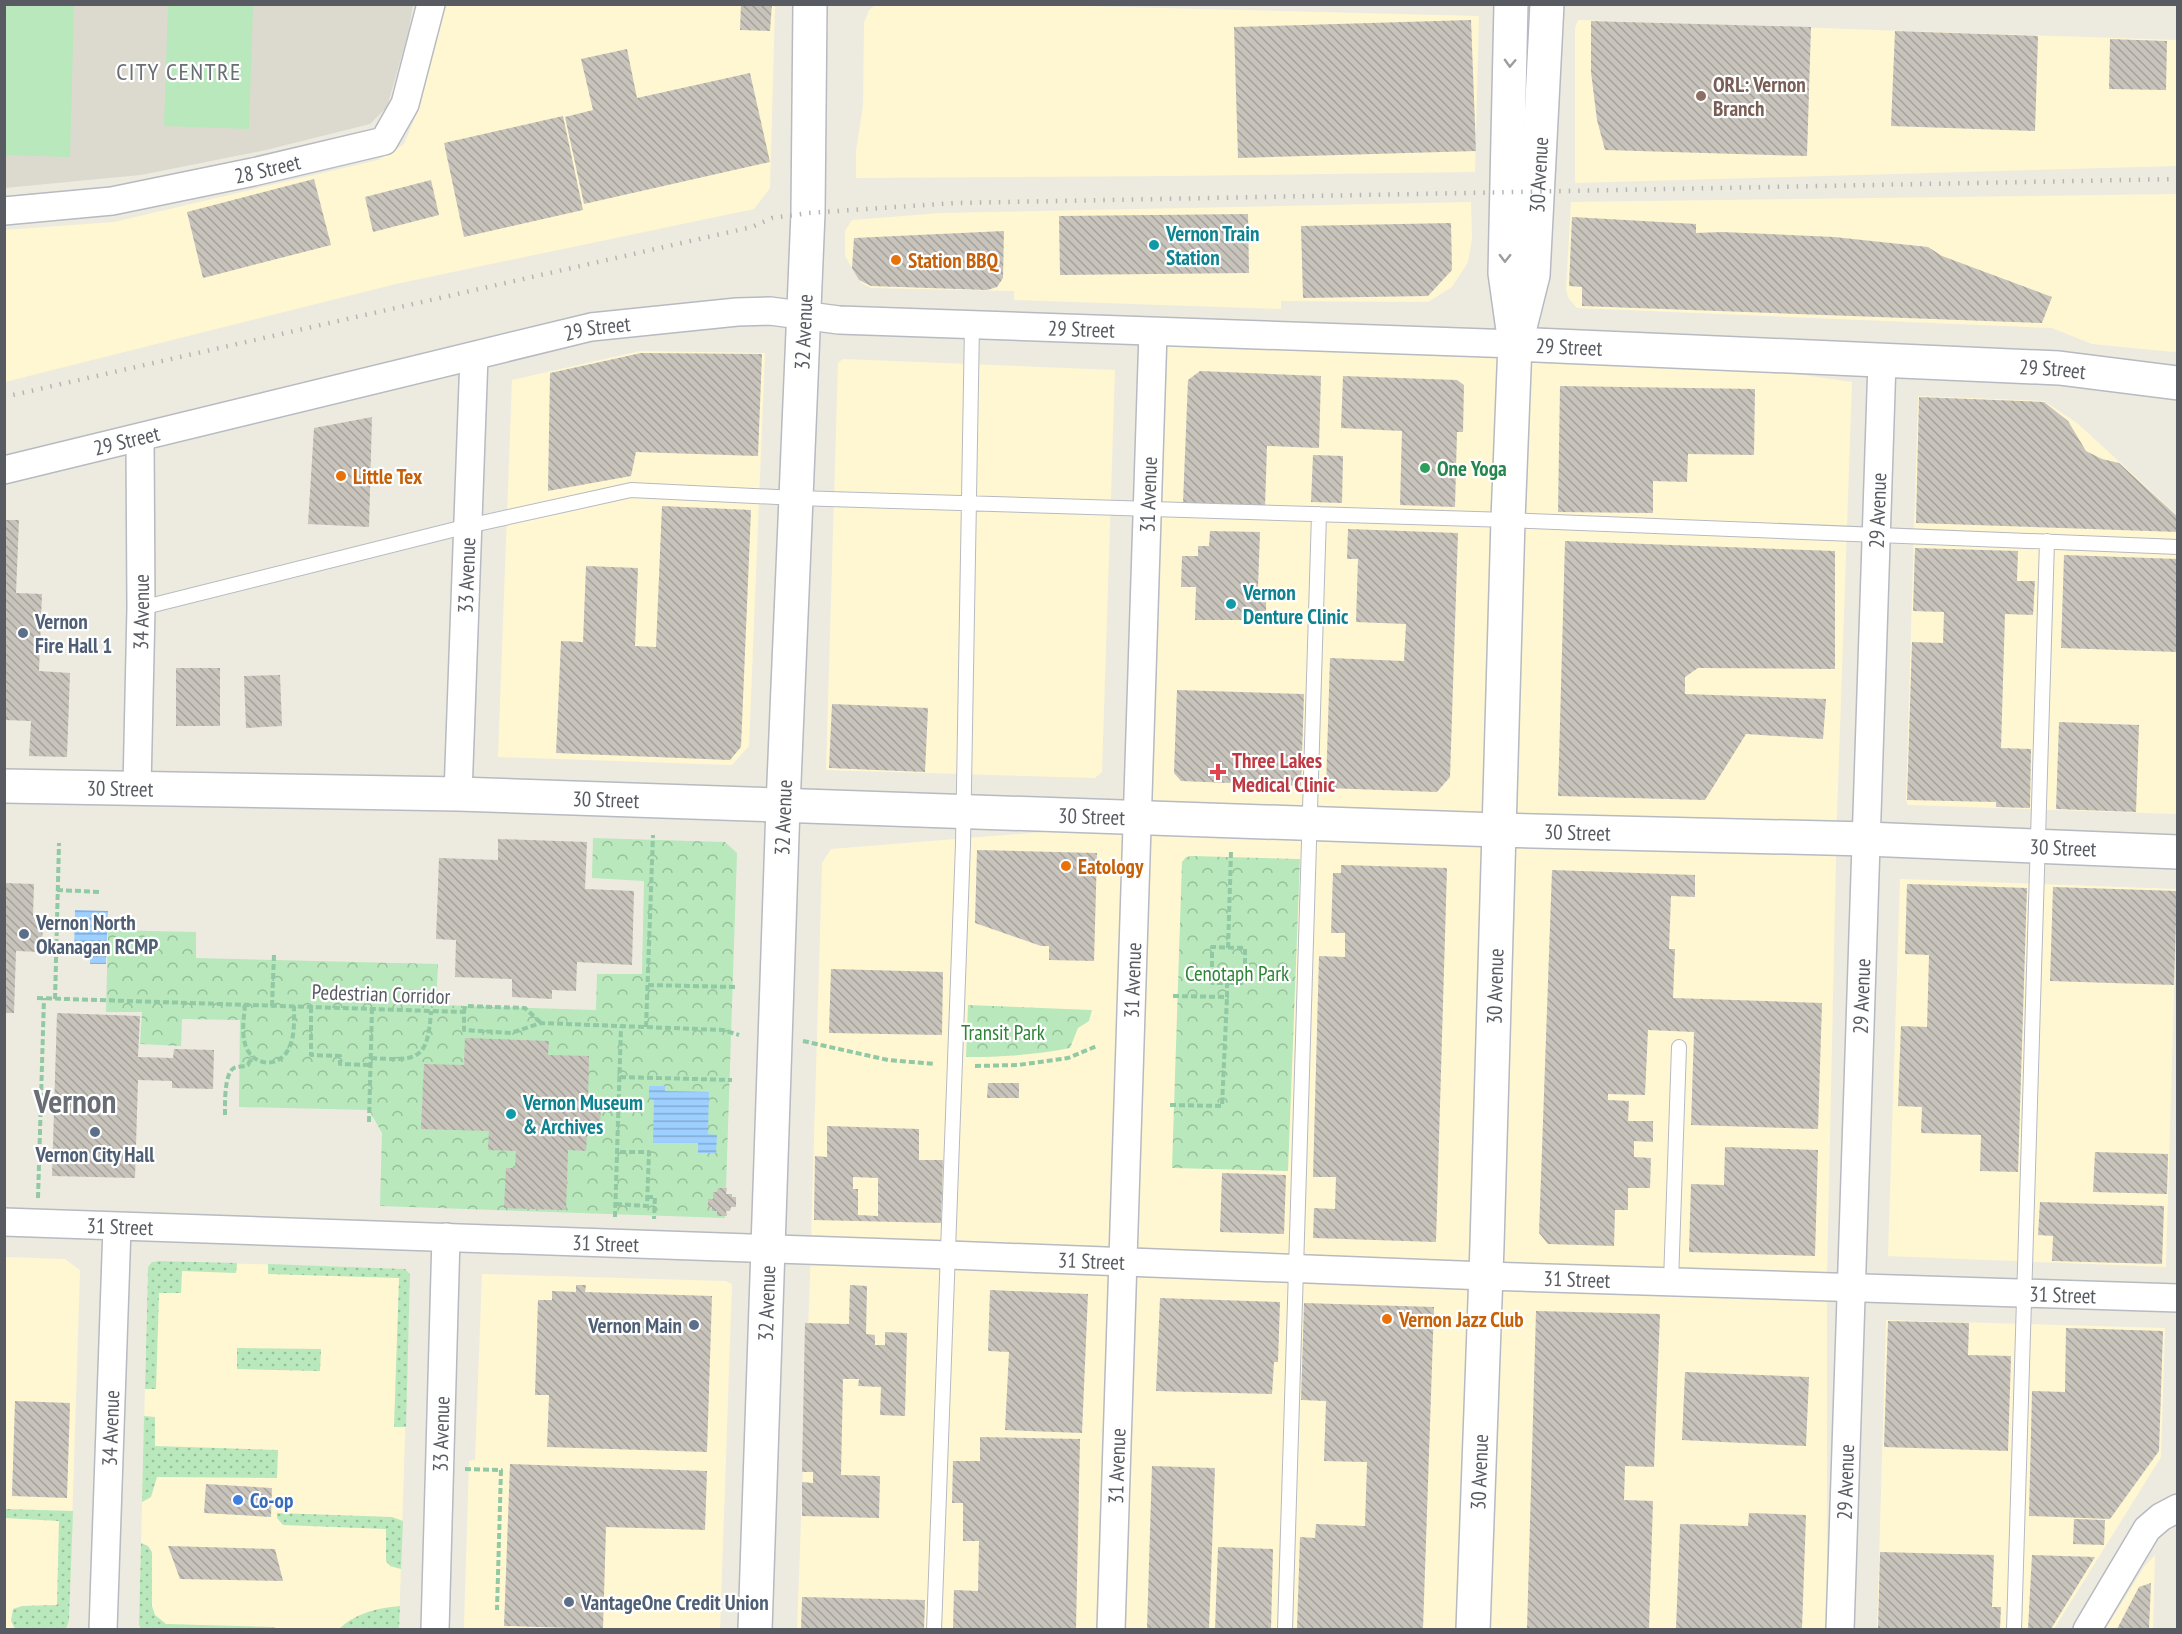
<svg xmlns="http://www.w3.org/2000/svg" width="2182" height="1634" viewBox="0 0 2182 1634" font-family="'PT Sans Narrow',sans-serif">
<defs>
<pattern id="grass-dots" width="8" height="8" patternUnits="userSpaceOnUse" patternTransform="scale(1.5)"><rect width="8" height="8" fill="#b8e8bb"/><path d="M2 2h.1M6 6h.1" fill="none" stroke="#98bf9b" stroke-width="1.8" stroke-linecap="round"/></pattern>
<pattern id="park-crowns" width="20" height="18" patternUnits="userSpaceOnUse" patternTransform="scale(1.5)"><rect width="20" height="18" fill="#b8e8bb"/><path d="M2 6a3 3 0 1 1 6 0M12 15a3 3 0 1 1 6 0" fill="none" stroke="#98bf9b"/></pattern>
<pattern id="water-rules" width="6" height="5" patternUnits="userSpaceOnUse" patternTransform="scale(1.5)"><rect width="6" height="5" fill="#9dcfff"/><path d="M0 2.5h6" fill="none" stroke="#83abd2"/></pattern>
<pattern id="building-back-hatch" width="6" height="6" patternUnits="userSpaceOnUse" patternTransform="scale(1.5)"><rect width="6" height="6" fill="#c8c4bc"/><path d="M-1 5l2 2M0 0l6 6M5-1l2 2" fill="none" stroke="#a5a29c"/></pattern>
</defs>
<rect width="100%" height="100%" fill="#edebdf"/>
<path fill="#fff7d2" d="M440 5H775L770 188 754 209 396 284 5 382 4 230 114 222 378 160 404 144 415 118 428 52Z
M876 5H1046L1479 16 1475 172 1174 176 856 178V151L863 106 864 23 869 10Z
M1578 20 2177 40V166L1575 183V28Z
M2177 194 2178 351 2174 352 2092 344 2052 328 1577 308 1569 299 1566 290 1571 202Z
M1471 202 1472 239 1468 262 1452 287 1428 302 1281 301V309L1014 300V291L871 288 861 283 845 256V231L852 220 941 213Z
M1153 332 1605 347 1852 382 1837 814 1827 1273V1629L797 1630 810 1278 822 863 831 849 1056 831 1125 800Z
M640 351 765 353 749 746 732 765 498 757 512 380Z
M843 359 1115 370 1102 772 1095 778 826 770 838 363Z
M1918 396 2044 401 2077 423 2177 515V814L1908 805 1906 800Z
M1900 879 2177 889 2166 1267 1888 1256Z
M5 1257 65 1259 80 1270 69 1620 66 1629 5 1630Z
M159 1261 405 1269 410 1274 399 1629 141 1630 139 1625 148 1267 152 1262Z
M482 1274 725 1281 732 1284 720 1629 466 1630 464 1627 469 1461 475 1460Z
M1886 1320 2165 1328 2161 1457 2054 1629 1877 1630Z
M2155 1555 2153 1629 2105 1630 2144 1567Z"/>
<path fill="#dcdace" d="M4 5H413L408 34 387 107 370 124 266 150 141 175 5 188Z"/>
<path fill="url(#grass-dots)" d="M159 1261 237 1263 236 1273 182 1271 181 1293H159L156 1389H145L148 1267 152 1262Z
M268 1264 405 1269 410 1274 406 1427H394L399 1278 268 1274Z
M237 1348 321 1349 320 1371 237 1369Z
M144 1416 155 1417V1446L278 1450 277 1478 157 1477 151 1497 142 1502Z
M5 1509 73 1511 69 1620 66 1629H15L11 1621 13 1609 22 1606 57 1605 59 1521 5 1518Z
M277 1513 392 1517 403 1521 401 1569 390 1566 386 1561V1529L283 1525 277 1518Z
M141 1543 148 1546 152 1552V1606L155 1615 166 1624 274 1627 277 1629H141L139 1625Z
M400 1606 399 1629H339C356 1613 377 1608 400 1606Z"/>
<path fill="url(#park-crowns)" d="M593 838 725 842 737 853 725 1218 380 1206 382 1133 369 1110 239 1107 240 1020 182 1019 181 1046 140 1044 142 1012H106L108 930 196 932V958L438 964 436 1005 596 1010 597 974H642L644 881 592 878Z
M1192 856 1300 859 1288 1171 1172 1168 1182 862 1186 857Z
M968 1005 1092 1010 1089 1021 1078 1028 1070 1048C1035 1055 1002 1057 966 1057Z"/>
<path fill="#b8e8bb" d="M5 4 74 5 70 157 5 155Z
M168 5H253L249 129 164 126Z"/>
<path fill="url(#water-rules)" d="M75 910 108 911 106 964H90V953L74 952Z
M649 1086H665V1091L709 1092 708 1134 717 1135 716 1153H698V1143H653L654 1100 649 1099Z"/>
<path fill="url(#building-back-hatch)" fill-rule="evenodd" d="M741 4H772L770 31 740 30Z
M1471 20 1476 151 1238 158 1234 27Z
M1591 21 1811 27 1807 156 1605 150 1597 120 1591 72Z
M1895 31 2038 36 2035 131 1891 126Z
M2110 39 2167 41 2166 90 2109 89Z
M627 49 637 98 750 73 770 162 584 204 565 117 593 110 581 59Z
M563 116 583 210 464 237 444 143Z
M314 179 331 245 203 278 187 212Z
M431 180 439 215 373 232 365 197Z
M1248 214 1249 273 1060 275 1059 216Z
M1572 217 1696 224V233L1722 232 1834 237 1928 247 1942 256 2052 297 2042 323 1582 306V287L1569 286Z
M1451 223 1452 270 1428 296 1303 298 1301 226Z
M1004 231 1003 278 997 287 987 290 871 286 859 280 852 268 854 238Z
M641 353 762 354 758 456 636 452 631 476 548 491 550 373Z
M1200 371 1321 376 1319 448 1267 446 1265 507 1183 503 1188 380Z
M1343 376 1457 380 1464 385 1463 432H1457L1455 507 1400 505 1402 431 1341 428Z
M1560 386 1755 389 1754 455 1688 454 1687 482 1653 481V513L1558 512Z
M1919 397 2044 402 2068 421 2086 451 2102 459 2119 463 2178 517V532L1916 523Z
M372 417 369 527 308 524 314 428Z
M1313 455 1343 456 1342 503 1311 502Z
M662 506 751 510 741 747 730 760 556 753 561 641 583 642 586 566 638 568 635 646 656 647Z
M4 520H19L16 593 42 594 39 671 70 673 67 757 29 756 31 721 4 720Z
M1348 529 1458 533 1450 777 1437 792 1326 788 1330 658 1404 661 1406 624 1356 622 1358 559H1347Z
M1210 531 1260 532 1258 588H1266V620H1195L1196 587H1181L1182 556H1198V546H1209Z
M1565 541 1835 551V669L1698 668 1685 677V694L1826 699 1823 739 1746 734 1705 800 1558 796Z
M1915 548 2018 551 2017 581H2035L2033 615 2005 614 2001 748 2031 749 2030 808 1996 807V802L1907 800 1912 642 1943 643 1944 612 1913 611Z
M2064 555 2178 559V652L2061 648Z
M176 668H220V726H176Z
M280 675 282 726 246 728 244 676Z
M1177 690 1304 694 1301 786 1181 781 1174 773Z
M832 704 928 708 925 772 829 768Z
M2059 722 2139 725 2136 812 2056 809Z
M498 839 587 842 585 889 634 891 632 965 577 962 576 991 552 990V999L512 997V979L455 977 456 940 436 939 439 858 498 860Z
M977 850 1097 853 1094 961 1049 960V946H1041L975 923Z
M1341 865 1447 868 1436 1242 1313 1238 1314 1208 1335 1209 1336 1177H1313L1319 956 1345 957V933H1331L1333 873H1341Z
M1552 870 1695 875V897L1671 896 1669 949H1675L1673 998 1822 1003 1818 1129 1691 1125 1694 1032 1648 1030 1645 1095 1608 1094V1100L1629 1101 1628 1121H1653V1142L1634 1141V1157L1651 1158 1650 1188H1628V1210H1615L1614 1246 1548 1244 1539 1233Z
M4 883 34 884 33 917H43L42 952 16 951 14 1013H4Z
M1907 884 2027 888 2018 1172 1980 1171 1981 1135 1921 1133 1922 1107 1898 1106 1901 1026 1927 1027 1929 955 1905 954Z
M2053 887 2177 891 2174 985 2050 981Z
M831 969 943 972 942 1035 829 1033Z
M57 1013 140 1016 138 1057 173 1058 174 1049 214 1050 213 1089 172 1088V1081L138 1080 135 1178 52 1176Z
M465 1038 549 1041 548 1055 589 1056 588 1099H601L600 1136H587L586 1151 568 1150 566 1210 504 1208 506 1168H515L516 1151 488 1150 489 1131 421 1129 424 1064 464 1065Z
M988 1083H1019V1098H987Z
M827 1126 919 1129V1160H943L941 1223 814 1220 815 1156 827 1157ZM853 1177 878 1178V1216L858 1215V1189H853Z
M1725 1147 1818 1150 1815 1256 1689 1252 1691 1184 1724 1185Z
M2095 1152 2168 1154 2167 1194 2093 1192Z
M1222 1173 1286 1175 1284 1234 1220 1232Z
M718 1188H727L726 1194H732V1197H736V1207H731L730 1211H726L727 1216H717V1211H712V1207H708V1199H713V1192H717Z
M2040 1202 2164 1206 2162 1264 2052 1261 2053 1236 2038 1235Z
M576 1285H586L585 1292 712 1296 707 1452 547 1447 549 1395H535L538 1300H552V1291L576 1292Z
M850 1285 867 1286 866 1334 875 1335V1345H885V1332L907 1333 905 1416 880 1415 881 1387 858 1386 859 1379H843L841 1475 880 1476 879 1518 802 1516V1482L813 1483V1472H802L805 1323 849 1324Z
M990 1290 1088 1294 1082 1433 1005 1430 1009 1352 988 1351Z
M1160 1298 1280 1302 1278 1362H1274L1272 1394 1156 1391Z
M1304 1303 1434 1307 1423 1629H1297L1300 1537 1315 1538 1316 1524 1365 1526 1367 1462 1324 1461 1326 1401 1301 1400Z
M1536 1311 1660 1314 1654 1467 1625 1466 1624 1500 1653 1501 1649 1629H1527Z
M1888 1321 1969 1323 1968 1355 2011 1356 2008 1451 1884 1447Z
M2066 1328 2163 1331 2159 1451 2110 1519 2029 1516 2032 1391 2065 1392Z
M1685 1372 1809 1377 1806 1446 1682 1440Z
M15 1401 70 1403 67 1498 12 1496Z
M980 1437 1080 1439 1076 1628 953 1629 954 1590 978 1591 979 1541H963V1503H952L953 1461H980Z
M510 1464 707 1471 705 1530 606 1527 603 1629 504 1626Z
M1152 1466 1215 1468 1209 1629H1147Z
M206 1484 272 1488 271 1517 204 1513Z
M1749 1513 1806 1515 1802 1629H1676L1680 1524 1748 1526Z
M2074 1519 2105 1520 2104 1545 2073 1544Z
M168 1546 275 1549 283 1581 180 1579Z
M1218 1547 1273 1549 1271 1629H1215Z
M1880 1552 1994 1555 1992 1607H2001L2000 1629H1878Z
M2032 1555 2095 1557 2051 1629H2028Z
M2151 1583 2149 1629H2117L2139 1587Z
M802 1597 925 1600 924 1629H801Z"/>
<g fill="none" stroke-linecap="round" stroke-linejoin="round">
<g stroke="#b7bac0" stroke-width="16">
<path id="service" d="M141 608 468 526 631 490 796 498 1508 520 2178 547
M1671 1282 1679 1047
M934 1630 963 844 972 325
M1285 1630 1319 514
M2014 1630 2047 541"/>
</g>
<g stroke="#b7bac0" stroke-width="30">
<g id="minor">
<path id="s1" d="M4 211 112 201 253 172 384 141 405 104 431 4"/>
<path id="s2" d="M4 470 591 327 737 312 770 311 839 320 1515 344"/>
<path id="s3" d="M137 788 141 608 140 439"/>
<path id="s4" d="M458 794 474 356"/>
<path id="s5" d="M4 1222 949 1255 1486 1276 2178 1298"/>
<path id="s6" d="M103 1630 117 1227"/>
<path id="s7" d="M435 1630 446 1237"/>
<path id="s8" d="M1111 1630 1153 332"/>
<path id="s9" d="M1840 1630 1882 361"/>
<path d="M2087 1630 2147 1529 2161 1517 2178 1508"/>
</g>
</g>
<g stroke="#b7bac0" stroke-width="36">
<g id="tertiary">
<path id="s10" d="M1519 331 1533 275 1547 4"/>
<path id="s11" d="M1515 344 2059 368 2178 383"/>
<path id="s12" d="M4 786 458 794 1498 830 1866 839 2178 852"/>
<path id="s13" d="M755 1630 783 806 808 213 810 4"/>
<path id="s14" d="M1473 1630 1487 1245 1508 520 1515 344 1505 273 1511 4"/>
</g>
</g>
<path stroke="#91c9a4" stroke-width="4" stroke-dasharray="6 3" stroke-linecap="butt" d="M57 890 100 892
M1228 948 1231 852
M648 985 736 987
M1173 996 1227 997V983H1212V947L1245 948V983H1227
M37 998 464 1012V1030L511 1033 541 1023 723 1030 739 1035
M55 999 59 843
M245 1005C244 1018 241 1034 246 1047 254 1067 280 1068 289 1048 295 1036 294 1020 294 1006
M272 1006 274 955
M311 1007V1055L340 1056V1064L371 1065
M464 1012 465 1006 525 1008 541 1023
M646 1027 653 835
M803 1041 888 1060 935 1064
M371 1058C417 1061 428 1061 431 1011
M975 1066 1018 1065 1068 1058 1097 1046
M620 1077 732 1080
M1170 1105 1222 1106 1227 997
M225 1115C225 1105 224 1073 234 1068 238 1066 244 1067 248 1065L252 1056
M369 1122 372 1009
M647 1197H655L654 1219
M38 1198 44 998
M616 1204 647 1206 649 1152H617
M615 1217 621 1027
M465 1469 501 1470 497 1610"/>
<use href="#service" stroke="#fff" stroke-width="14"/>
<use href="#minor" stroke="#fff" stroke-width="27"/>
<use href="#tertiary" stroke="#fff" stroke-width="33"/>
<path stroke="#b4b5b5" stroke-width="4.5" stroke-dasharray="1.5 8" stroke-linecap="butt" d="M4 397 752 227 772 218 808 213 955 203 2178 179"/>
</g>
<defs><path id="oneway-chevron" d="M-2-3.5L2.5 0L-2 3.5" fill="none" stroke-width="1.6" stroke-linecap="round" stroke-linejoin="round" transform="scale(1.5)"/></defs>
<g stroke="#9b9da1">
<use href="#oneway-chevron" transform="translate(1510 63) rotate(92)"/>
<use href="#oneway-chevron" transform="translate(1505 258) rotate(91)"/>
</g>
<circle fill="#8d6e63" stroke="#fff" stroke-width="2" cx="1701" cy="96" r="6"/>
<g fill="#0f9aa8" stroke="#fff" stroke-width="2">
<circle cx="1154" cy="245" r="6"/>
<circle cx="1231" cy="604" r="6"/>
<circle cx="511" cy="1114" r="6"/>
</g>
<g fill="#e8710a" stroke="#fff" stroke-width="2">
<circle cx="896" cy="260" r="6"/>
<circle cx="341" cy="476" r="6"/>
<circle cx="1066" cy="866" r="6"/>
<circle cx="1387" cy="1319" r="6"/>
</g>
<circle fill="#2e9e5b" stroke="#fff" stroke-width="2" cx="1425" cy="468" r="6"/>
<g fill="#5c6f8a" stroke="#fff" stroke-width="2">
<circle cx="23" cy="633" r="6"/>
<circle cx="24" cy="934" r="6"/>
<circle cx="95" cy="1132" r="6"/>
<circle cx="694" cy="1325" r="6"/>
<circle cx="569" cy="1602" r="6"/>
</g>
<path fill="#e0444e" stroke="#fff" stroke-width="2" d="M1215 763h6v6h6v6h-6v6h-6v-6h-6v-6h6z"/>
<circle fill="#3f7fe0" stroke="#fff" stroke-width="2" cx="238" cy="1500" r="6"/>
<g text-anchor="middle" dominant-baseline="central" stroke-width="4.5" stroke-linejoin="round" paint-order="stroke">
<g font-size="21" font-weight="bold" fill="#785e54" stroke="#fff" text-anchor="start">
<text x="1713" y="84">ORL: Vernon<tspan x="1713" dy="24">Branch</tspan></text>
</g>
<g font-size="21" fill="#585c62" stroke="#fff">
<text stroke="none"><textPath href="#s1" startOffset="267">28 Street</textPath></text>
<text stroke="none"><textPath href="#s10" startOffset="158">30 Avenue</textPath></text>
<text stroke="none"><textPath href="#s2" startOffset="610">29 Street</textPath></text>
<text stroke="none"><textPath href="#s2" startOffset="1096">29 Street</textPath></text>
<text stroke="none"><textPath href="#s13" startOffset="1299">32 Avenue</textPath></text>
<text stroke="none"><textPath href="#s11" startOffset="54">29 Street</textPath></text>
<text stroke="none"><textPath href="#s11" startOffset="538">29 Street</textPath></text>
<text stroke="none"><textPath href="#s2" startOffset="126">29 Street</textPath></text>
<text stroke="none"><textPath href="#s8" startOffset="1136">31 Avenue</textPath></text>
<text stroke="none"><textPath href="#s9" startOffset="1120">29 Avenue</textPath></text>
<text stroke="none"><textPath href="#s4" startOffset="219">33 Avenue</textPath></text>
<text stroke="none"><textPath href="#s3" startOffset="176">34 Avenue</textPath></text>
<text stroke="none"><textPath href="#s12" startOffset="116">30 Street</textPath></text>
<text stroke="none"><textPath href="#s12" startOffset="602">30 Street</textPath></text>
<text stroke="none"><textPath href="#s12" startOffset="1088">30 Street</textPath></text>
<text stroke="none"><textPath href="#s13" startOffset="813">32 Avenue</textPath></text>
<text stroke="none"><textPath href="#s12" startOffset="1574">30 Street</textPath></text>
<text stroke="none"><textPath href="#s12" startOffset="2060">30 Street</textPath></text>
<text stroke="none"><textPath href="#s8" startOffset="650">31 Avenue</textPath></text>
<text stroke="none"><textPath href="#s14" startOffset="644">30 Avenue</textPath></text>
<text transform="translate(381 994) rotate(2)">Pedestrian Corridor</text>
<text stroke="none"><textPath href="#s9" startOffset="634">29 Avenue</textPath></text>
<text stroke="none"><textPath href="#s5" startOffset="116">31 Street</textPath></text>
<text stroke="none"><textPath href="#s5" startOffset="602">31 Street</textPath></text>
<text stroke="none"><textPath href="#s5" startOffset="1088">31 Street</textPath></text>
<text stroke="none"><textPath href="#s5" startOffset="1574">31 Street</textPath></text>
<text stroke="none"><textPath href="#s5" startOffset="2060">31 Street</textPath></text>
<text stroke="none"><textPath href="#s13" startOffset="327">32 Avenue</textPath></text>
<text stroke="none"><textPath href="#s6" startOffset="202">34 Avenue</textPath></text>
<text stroke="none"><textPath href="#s7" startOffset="196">33 Avenue</textPath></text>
<text stroke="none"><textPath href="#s8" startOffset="164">31 Avenue</textPath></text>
<text stroke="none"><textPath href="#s14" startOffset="158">30 Avenue</textPath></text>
<text stroke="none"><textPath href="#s9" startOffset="148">29 Avenue</textPath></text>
</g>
<g font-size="21" font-weight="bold" fill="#0d838f" stroke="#fff" text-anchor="start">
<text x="1166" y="233">Vernon Train<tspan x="1166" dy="24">Station</tspan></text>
<text x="1243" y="592">Vernon<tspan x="1243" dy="24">Denture Clinic</tspan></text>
<text x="523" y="1102">Vernon Museum<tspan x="523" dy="24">&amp; Archives</tspan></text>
</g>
<g font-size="21" font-weight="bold" fill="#c56008" stroke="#fff" text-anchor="start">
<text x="908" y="260">Station BBQ</text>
<text x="353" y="476">Little Tex</text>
<text x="1078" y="866">Eatology</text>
<text x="1399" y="1319">Vernon Jazz Club</text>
</g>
<g font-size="21" font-weight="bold" fill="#27864d" stroke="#fff" text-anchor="start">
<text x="1437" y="468">One Yoga</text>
</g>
<g font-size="21" font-weight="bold" fill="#4e5e75" stroke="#fff" text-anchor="start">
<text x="35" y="621">Vernon<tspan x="35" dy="24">Fire Hall 1</tspan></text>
<text x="36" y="922">Vernon North<tspan x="36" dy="24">Okanagan RCMP</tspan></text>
<text x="95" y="1154" text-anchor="middle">Vernon City Hall</text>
<text x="682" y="1325" text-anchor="end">Vernon Main</text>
<text x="581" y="1602">VantageOne Credit Union</text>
</g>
<g font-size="21" font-weight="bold" fill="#be3a42" stroke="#fff" text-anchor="start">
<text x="1232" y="760">Three Lakes<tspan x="1232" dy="24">Medical Clinic</tspan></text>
</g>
<g font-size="21" fill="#2d8535" stroke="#fff">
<text x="1237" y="973">Cenotaph Park</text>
<text x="1003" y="1032">Transit Park</text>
</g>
<g font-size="21" font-weight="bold" fill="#366cbe" stroke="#fff" text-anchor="start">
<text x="250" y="1500">Co-op</text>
</g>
<g font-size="24" letter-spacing="1.5" fill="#696e74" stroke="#fff">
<text x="179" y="71">CITY CENTRE</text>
</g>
<g font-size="33" font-weight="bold" fill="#696e74" stroke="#fff">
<text x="75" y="1100">Vernon</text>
</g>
</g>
<rect width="2182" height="1634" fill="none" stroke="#585c62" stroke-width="12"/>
</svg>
